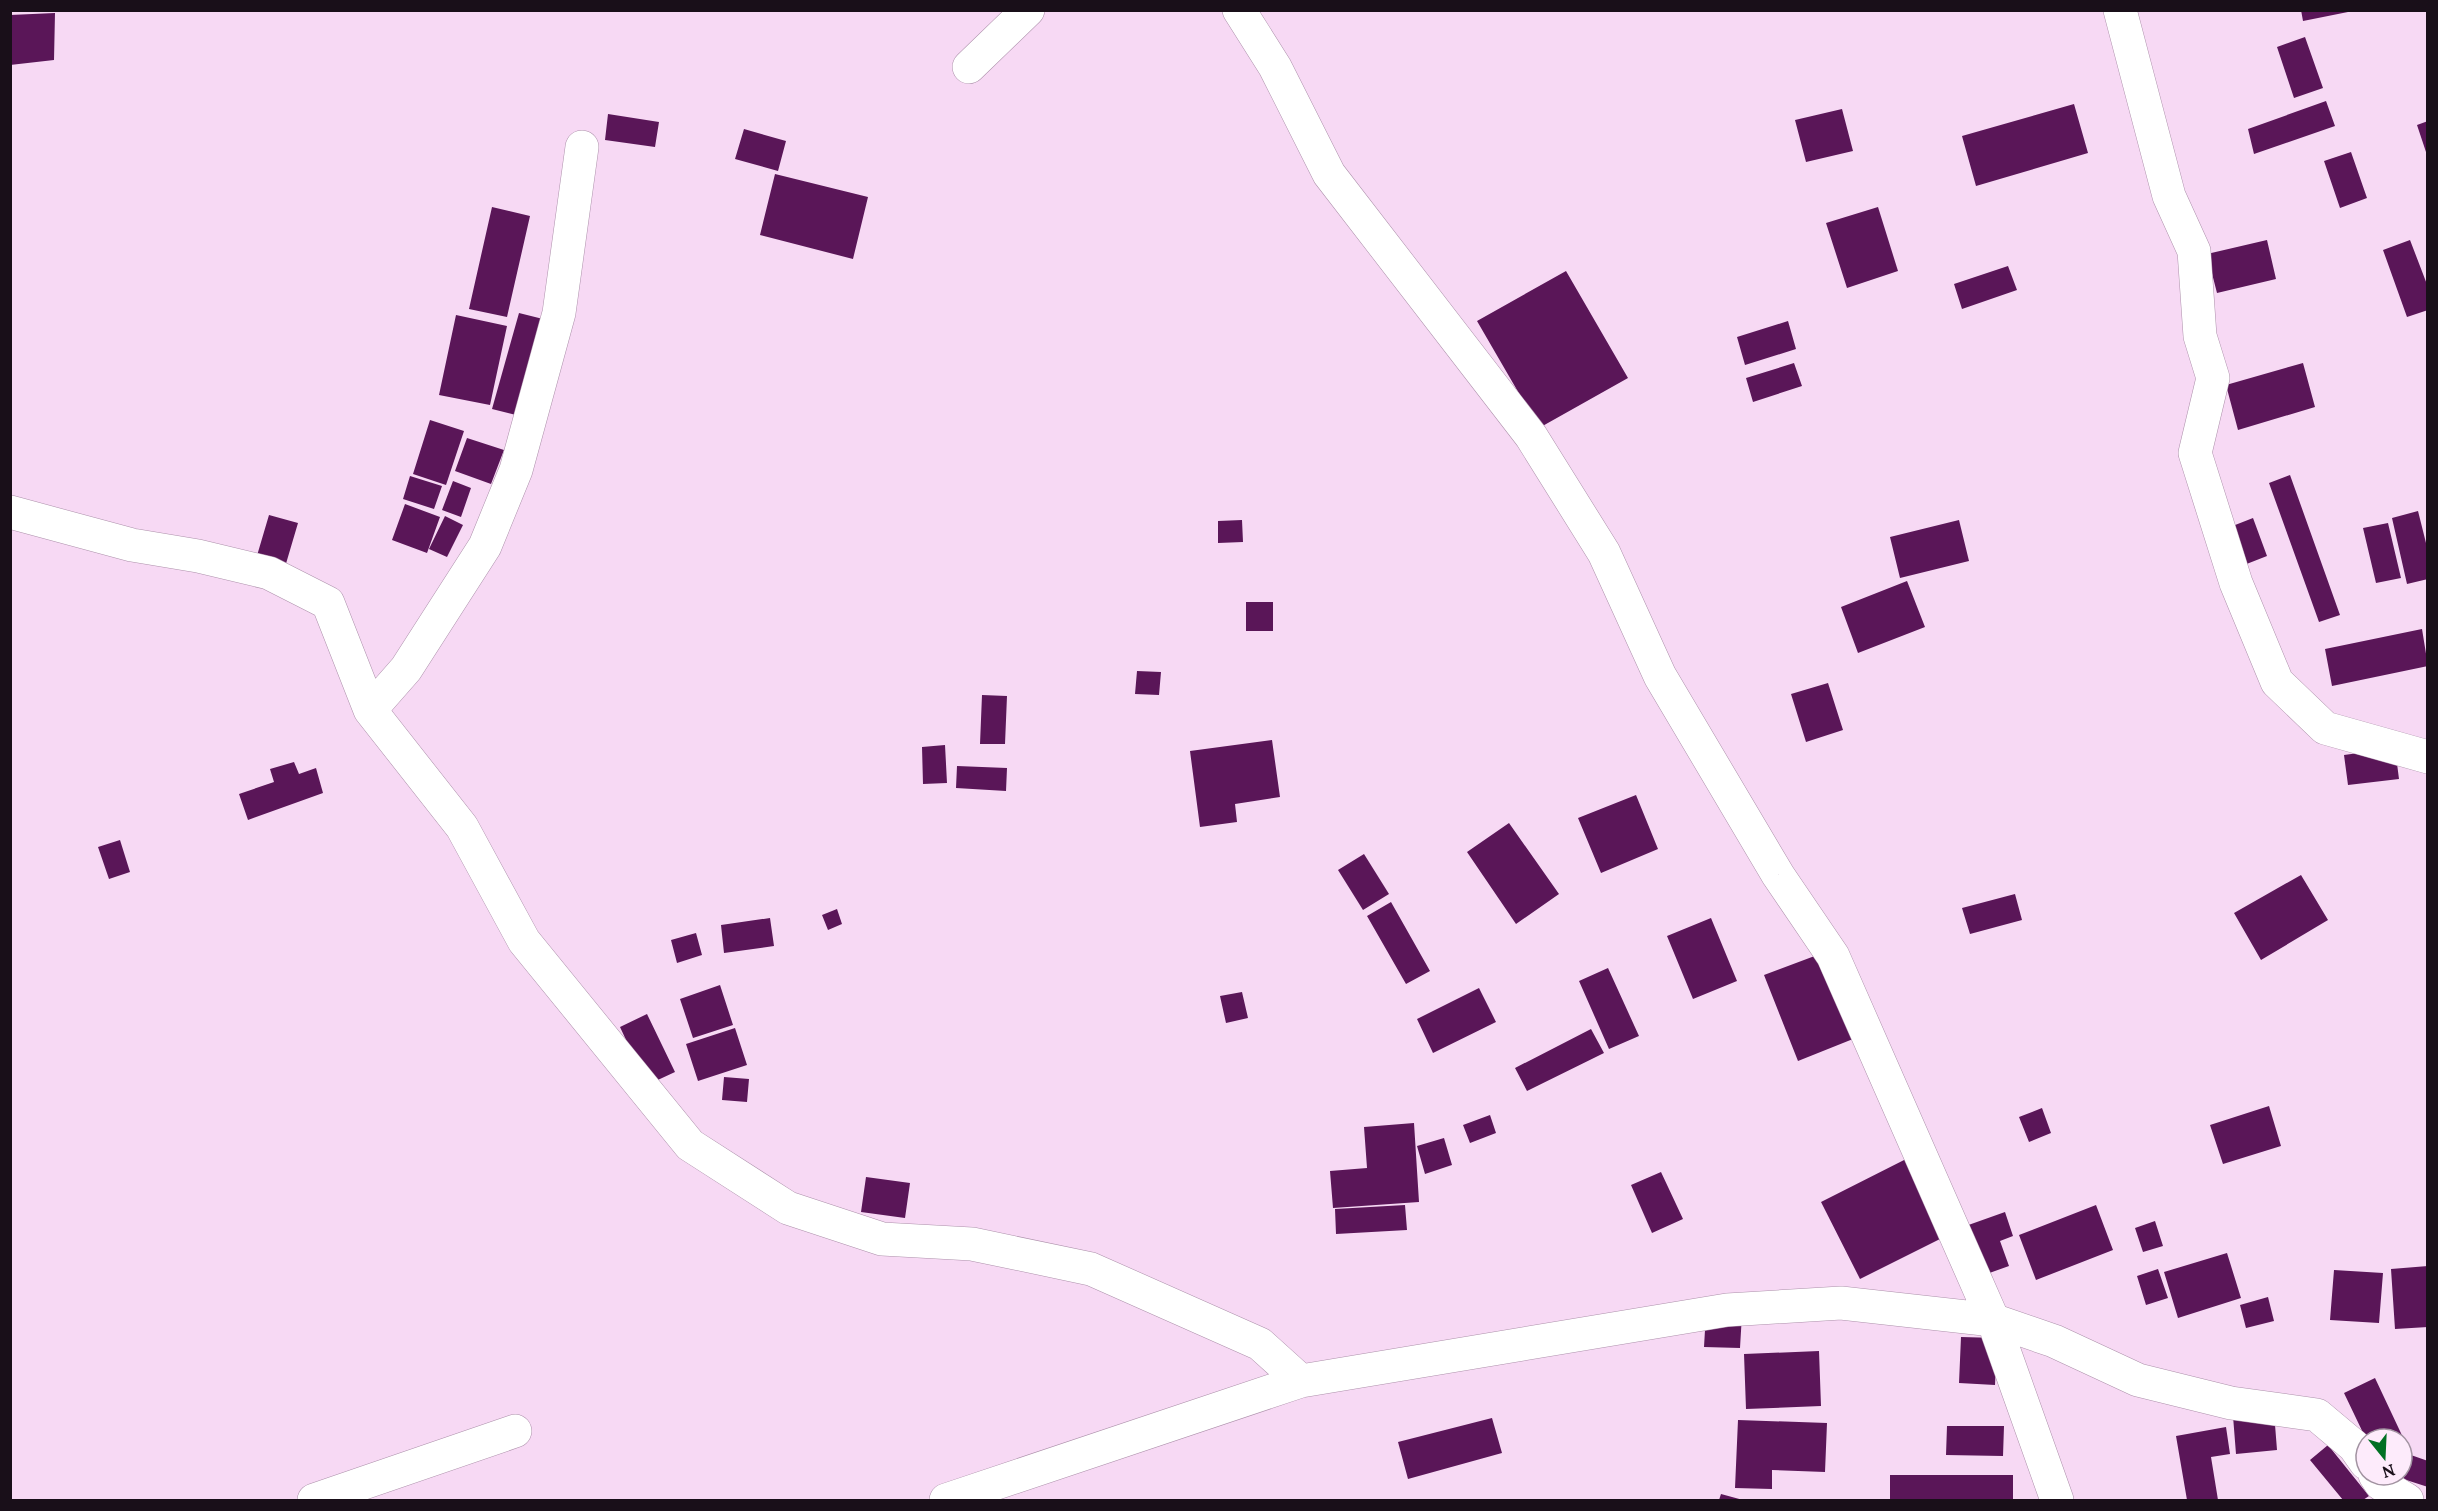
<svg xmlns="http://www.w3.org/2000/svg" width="2438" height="1511" viewBox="0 0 2438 1511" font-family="Lora,serif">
<rect width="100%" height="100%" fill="#f7d9f4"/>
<path fill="#5a1658" d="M2301 10H2348V12L2303 21Z
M55 13 54 60 10 65V15Z
M2305 37 2323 88 2294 98 2277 47Z
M2326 101 2335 126 2254 154 2248 129Z
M2074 104 2088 153 1976 186 1962 136Z
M1842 109 1853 151 1806 162 1795 120Z
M608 114 659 122 655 147 605 140Z
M2428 121V155H2427L2417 125Z
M744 129 786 141 778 171 735 159Z
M2351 152 2367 198 2340 208 2324 161Z
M775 174 868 197 853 259 760 235Z
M492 207 530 216 507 317 469 309Z
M1878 207 1898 271 1847 288 1826 223Z
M2267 240 2276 279 2217 293 2207 254Z
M2410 240 2428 287V310L2407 317 2383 250Z
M2008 266 2017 290 1962 309 1954 284Z
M1566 271 1628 378 1539 428 1477 321Z
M519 313 547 320 520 416 492 409Z
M456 315 507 326 490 405 439 395Z
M1788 321 1796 349 1745 365 1737 337Z
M1794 363 1802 386 1753 402 1746 378Z
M2303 363 2315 407 2238 430 2226 385Z
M430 420 464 431 446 485 413 474Z
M467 438 504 450 491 484 455 471Z
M2290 475 2340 615 2319 622 2269 483Z
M410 476 442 486 434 509 403 499Z
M453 481 471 488 461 517 442 510Z
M405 504 440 517 427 553 392 540Z
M2418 511 2428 551V579L2407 584 2392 518Z
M269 515 298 523 285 567 256 559Z
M445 516 463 525 447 557 429 549Z
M2253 518 2267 556 2244 565 2230 527Z
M1242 520 1243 542 1218 543V521Z
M1959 520 1969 561 1900 578 1890 537Z
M2388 523 2401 578 2376 583 2363 528Z
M1907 581 1925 627 1858 653 1841 607Z
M1246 602H1273V631H1246Z
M2422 629 2428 666 2332 686 2325 649Z
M1137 671 1161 672 1159 695 1135 694Z
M1828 683 1843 730 1806 742 1791 694Z
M982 695 1007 696 1005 744H980Z
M1272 740 1280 797 1235 804 1237 822 1200 827 1190 751Z
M945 745 947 783 923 784 922 747Z
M2395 748 2399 779 2348 785 2344 755Z
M294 762 299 774 316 768 323 793 248 820 239 794 274 782 270 769Z
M957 766 1007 768 1006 791 956 788Z
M1636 795 1658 849 1601 873 1578 818Z
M1509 823 1559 894 1516 924 1467 852Z
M120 840 130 872 109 879 98 847Z
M1364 854 1389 894 1363 910 1338 870Z
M2301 875 2328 920 2261 960 2234 913Z
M2015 894 2022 920 1970 934 1962 908Z
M1391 902 1430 971 1406 984 1367 916Z
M837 909 842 924 828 930 822 915Z
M770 918 774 946 724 953 721 925Z
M1711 918 1737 981 1693 999 1667 936Z
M696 933 702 955 677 963 671 940Z
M1820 954 1853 1039 1798 1061 1764 975Z
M1608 968 1639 1036 1609 1049 1579 981Z
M720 985 733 1025 693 1038 680 999Z
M1479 988 1496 1022 1433 1053 1417 1019Z
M1242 992 1248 1018 1226 1023 1220 996Z
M647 1014 675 1072 647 1085 620 1027Z
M735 1028 747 1065 698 1081 686 1044Z
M1591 1029 1604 1053 1527 1091 1515 1068Z
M724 1077 749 1079 747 1102 722 1100Z
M2269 1106 2281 1146 2223 1164 2210 1125Z
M2042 1108 2051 1133 2029 1142 2019 1117Z
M1490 1115 1496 1133 1470 1143 1463 1125Z
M1414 1123 1419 1202 1333 1208 1330 1171 1367 1168 1364 1127Z
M1444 1138 1452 1165 1425 1174 1417 1146Z
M1912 1156 1946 1236 1860 1279 1821 1202Z
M1661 1172 1683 1219 1652 1233 1631 1185Z
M866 1177 910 1183 905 1218 861 1212Z
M1405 1205 1407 1230 1336 1234 1335 1209Z
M2096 1205 2113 1250 2036 1280 2019 1235Z
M2005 1212 2013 1236 2000 1241 2009 1266 1981 1276 1960 1228Z
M2155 1221 2163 1246 2143 1252 2135 1228Z
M2227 1253 2241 1298 2178 1318 2164 1272Z
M2428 1266V1327L2395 1329 2391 1269Z
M2158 1269 2168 1298 2146 1305 2137 1276Z
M2334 1270 2383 1273 2379 1323 2330 1320Z
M2268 1297 2274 1321 2246 1328 2240 1305Z
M1706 1313 1742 1314 1740 1348 1704 1347Z
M1961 1337 1997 1338 1995 1385 1959 1383Z
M1819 1351 1821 1406 1746 1409 1744 1354Z
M2375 1378 2407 1446 2402 1448V1439H2366L2344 1393Z
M2274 1412 2277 1450 2236 1454 2233 1416Z
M1492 1418 1502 1453 1408 1479 1398 1442Z
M1738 1420 1827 1423 1825 1472 1772 1470V1489L1735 1488Z
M1947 1426H2004L2003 1456 1946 1455Z
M2226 1427 2230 1454 2211 1457 2218 1500H2187L2176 1436Z
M2328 1445 2369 1496 2363 1500H2343L2310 1460Z
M2408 1454 2428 1461V1487L2400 1478Z
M1890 1475H2013V1500H1890Z
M1721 1494 1743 1500H1719Z"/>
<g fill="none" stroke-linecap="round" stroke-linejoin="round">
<g stroke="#ad91ab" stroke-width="34">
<path id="minor" d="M1239 10 1275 67 1329 174 1531 436 1604 553 1660 676 1778 875 1833 956 1993 1320 2057 1500
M2120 10 2169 196 2194 251 2200 336 2213 378 2195 453 2236 583 2277 682 2325 728 2428 757
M969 67 1028 10
M10 512 132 545 198 556 269 573 328 603 370 710 462 827 524 941 690 1145 788 1208 882 1239 972 1244 1091 1269 1260 1344 1301 1381
M370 710 406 669 485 546 516 470 559 313 582 147
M2375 1475 2381 1484 2407 1500
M314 1500 515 1431
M946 1500 1301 1381 1727 1310 1841 1303 1993 1320 2054 1341 2138 1380 2231 1403 2317 1415 2354 1446 2366 1463"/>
</g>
<use href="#minor" stroke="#fff" stroke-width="33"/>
</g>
<rect width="2438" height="1511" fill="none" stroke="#190f19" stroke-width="24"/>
<g transform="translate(2384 1457) rotate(162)"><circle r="28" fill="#fdebfb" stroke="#a293a1" stroke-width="1.5"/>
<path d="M0-4.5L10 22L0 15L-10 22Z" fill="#007023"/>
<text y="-9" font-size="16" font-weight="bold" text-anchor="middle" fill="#190f19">N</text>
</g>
</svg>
